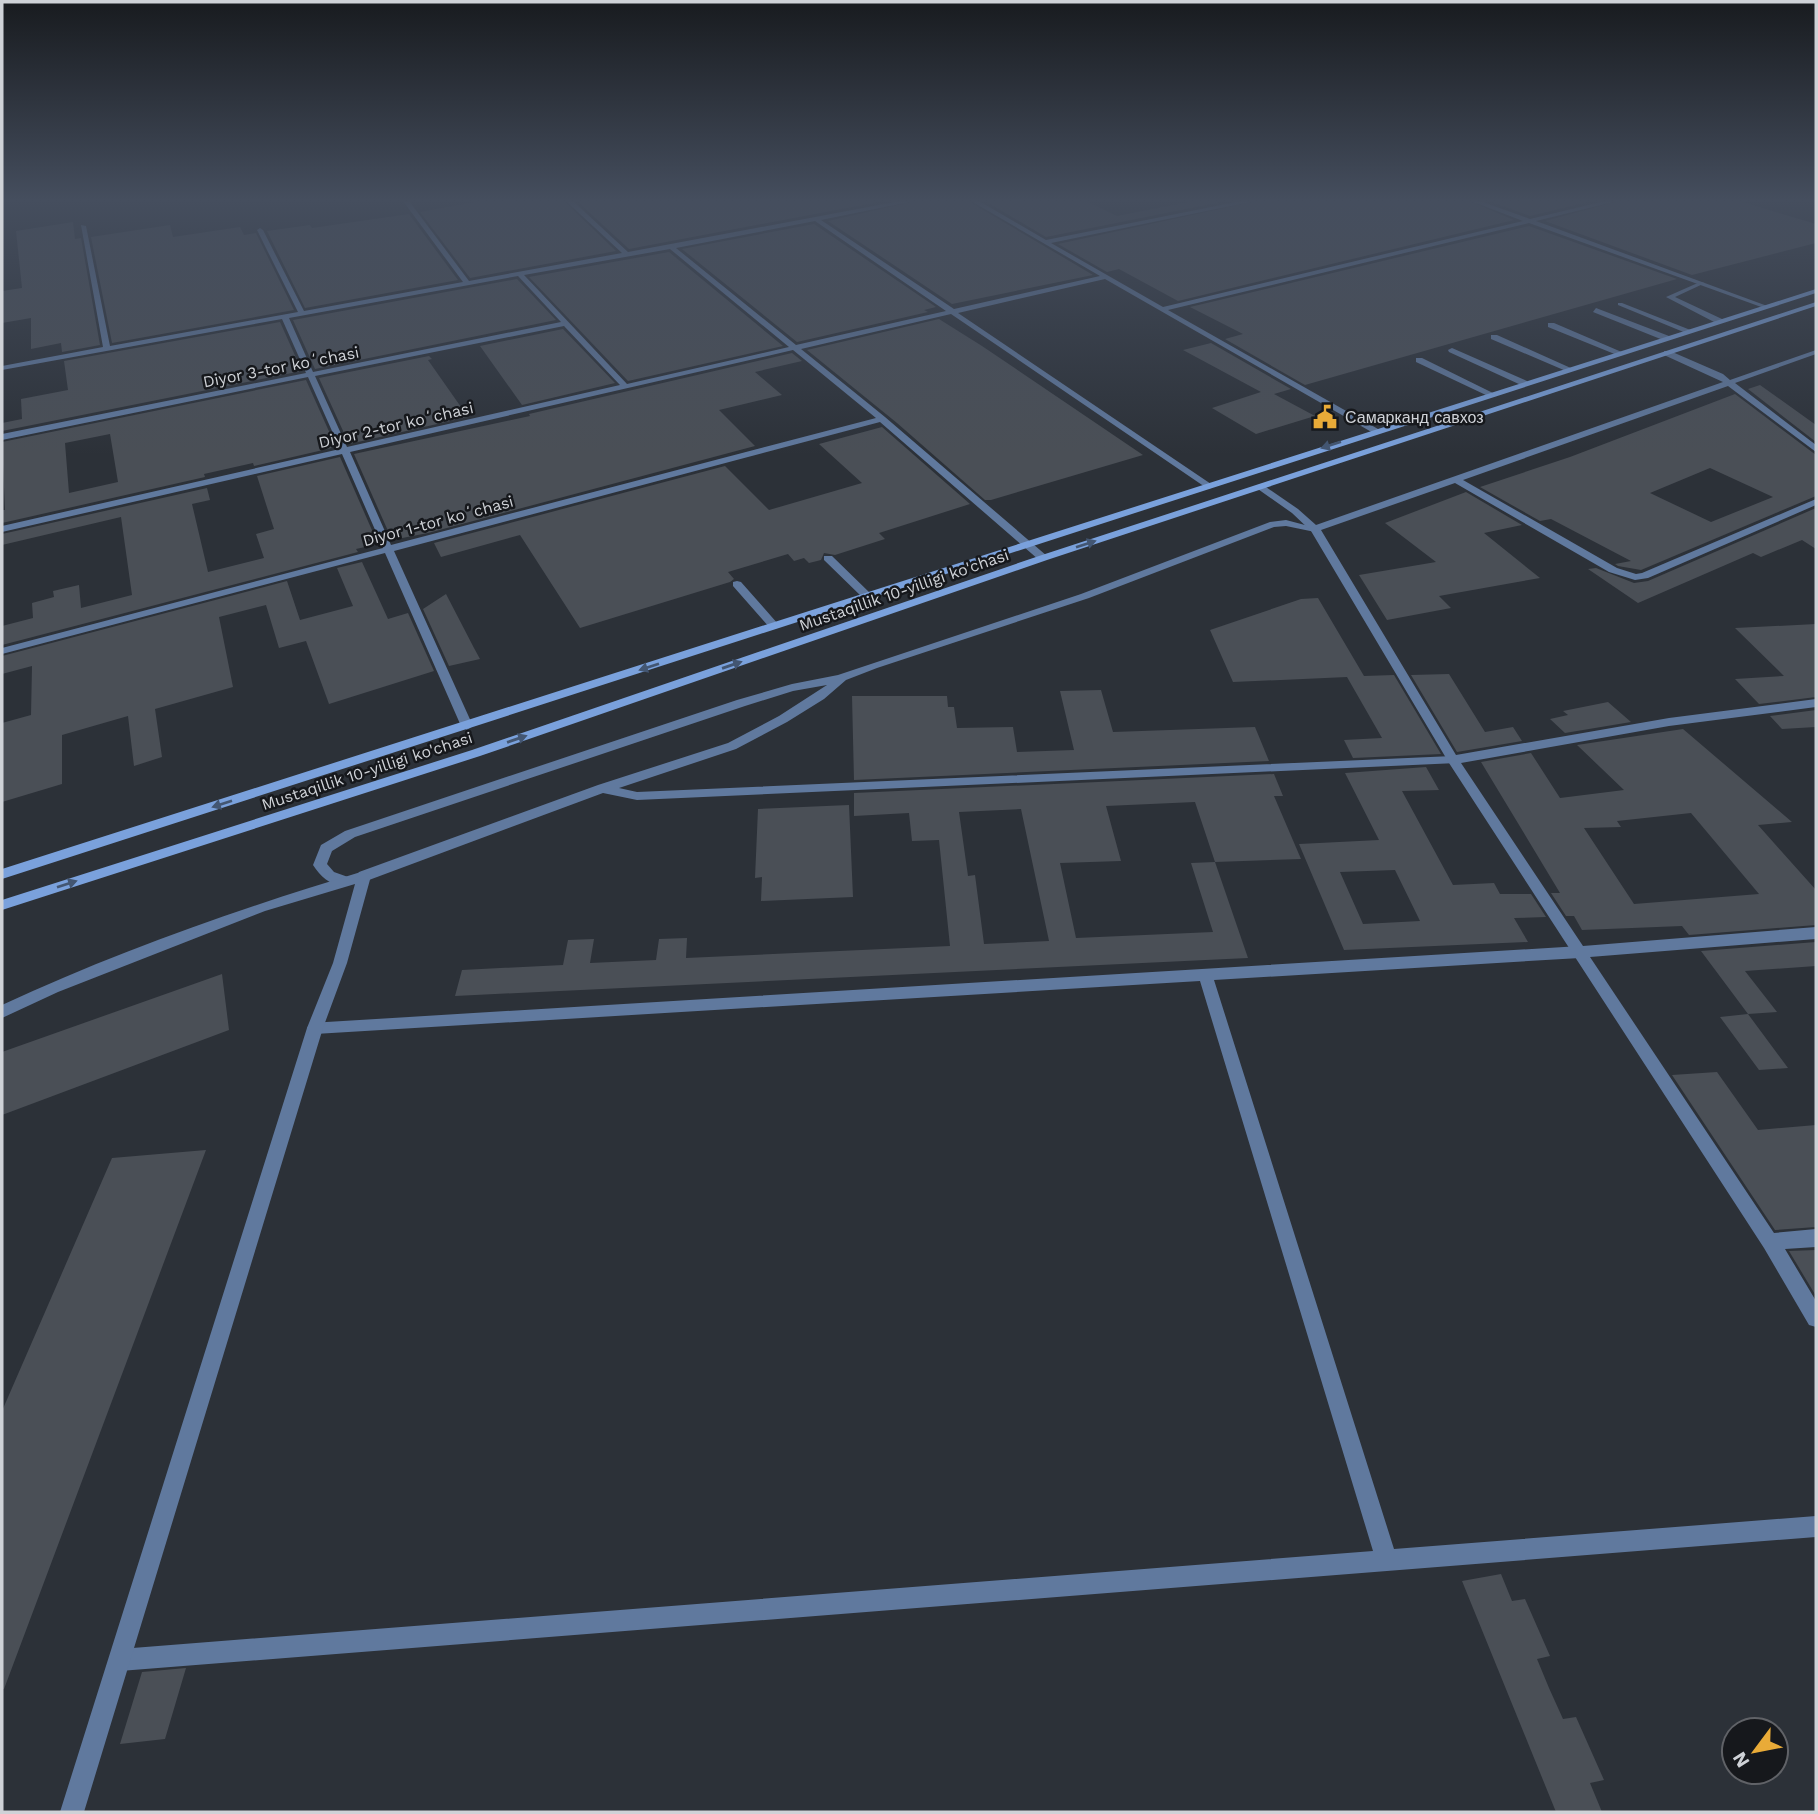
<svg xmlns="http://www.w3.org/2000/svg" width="1818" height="1814" viewBox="0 0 1818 1814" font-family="'Work Sans',sans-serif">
<rect width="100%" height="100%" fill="#2c3138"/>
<path fill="#4a4f56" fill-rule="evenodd" d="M480 201H564L616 251 470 278 420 212Z
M577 201H884L629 249Z
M916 201H968L1093 275 952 304 828 221Z
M985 201H1086L1117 216 1193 201H1226L1046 237Z
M1257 201H1469L1514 220 1178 301 1119 269 1107 272 1058 244Z
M1489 201H1592L1530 216Z
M1619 201H1739L1816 224V243L1692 275 1545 221Z
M409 214 458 280 305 308 267 231 310 225 312 228Z
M73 222 75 239 81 238 100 345 62 352 61 343 31 349V318L2 323V291L22 288 16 231Z
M814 224 936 307 924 310 928 312 797 342 682 249Z
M170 225 173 237 240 227 244 235 256 233 294 310 112 343 91 237Z
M1529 226 1677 279 1305 385 1225 339 1243 334 1190 307Z
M669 252 783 346 628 381 529 277Z
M517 279 556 320 315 369 293 320Z
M939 319 982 346 1143 455 991 500H985L897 423 807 350Z
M280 322 302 371 2 431V423L22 419 21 399 68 390 64 361Z
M563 329 615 383 522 405 480 346Z
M1211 343 1291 389 1274 394 1315 416 1256 434 1212 408 1261 392 1183 350Z
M792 353 802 361 755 372 782 395 719 410 755 446 428 533 392 540 354 454 530 416 529 414Z
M429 356 432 359 428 360 468 417 349 444 319 378Z
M306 380 336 447 254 466 253 463 204 474 205 477 2 523V510H5L2 442ZM110 434 118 482 69 493 65 443Z
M1760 385 1816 425V442L1748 389Z
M1735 394 1816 455V496L1641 570 1618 566 1615 564 1631 561 1551 519 1540 521 1480 487 1570 457ZM1710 468 1773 497 1711 522 1650 493Z
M882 427 970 504 879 533 885 539 835 555 824 553 821 560 809 563 804 558 794 561 788 554 728 572 734 579 730 582 580 628 520 535 441 557 434 543 725 466 769 510 862 483 819 444Z
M340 457 378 544 356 549 358 552 2 645V626L33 618 32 603 54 597 53 591 79 585 81 608 132 595 121 517 2 545V534L207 488 210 500 192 504 208 572 264 558 256 534 274 529 257 476Z
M1466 492 1522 525 1484 533 1540 578 1439 596 1451 608 1387 620 1359 575 1436 562 1385 523Z
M1816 508V549L1802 540 1761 557 1753 553 1638 603 1588 569 1596 568 1634 583 1648 581Z
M362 562 388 619 408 613 434 671 329 704 306 641 279 648 266 605 219 617 233 687 155 709 162 757 134 766 128 716 62 735V784L2 802V723L31 715 32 666 2 674V656L287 581 300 620 353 606 337 568Z
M446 594 474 648 480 659 449 666 423 609Z
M1318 598 1364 676 1394 675 1441 754 1353 758 1344 740 1382 738 1347 677 1233 682 1210 630 1301 599Z
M1816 624V697L1759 704 1735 679 1784 676 1735 628Z
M1449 674 1485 732 1513 727 1522 741 1457 752 1411 675Z
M1101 690 1113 732 1255 727 1269 761 854 780 852 696H947L948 707H954L957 728 1013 727 1017 752 1074 750 1060 691Z
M1608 702 1631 722 1565 733 1550 719 1568 715 1563 711Z
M1816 710V727L1782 729 1770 716Z
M1683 729 1792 822 1758 825 1816 890V925L1689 935 1682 926 1582 930 1574 916H1566L1551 893H1560L1481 762 1531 753 1560 798 1624 790 1577 745ZM1691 813 1759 894 1634 904 1584 828 1621 827 1617 821Z
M1426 767 1439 790 1402 791 1453 885 1494 883 1500 894H1531L1546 917 1514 918 1528 942 1344 950 1299 844 1379 840 1345 773ZM1395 870 1420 921 1363 924 1340 872Z
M1274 774 1283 796H1274L1301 859 1215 862 1248 958 455 996 462 970 563 965 568 940 594 939 590 963 656 960 659 939 687 938 686 958 950 946 939 840 912 841 909 813 854 816V793ZM1195 802 1215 862 1191 863 1213 932 1076 938 1060 863 1121 861 1106 806ZM1021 809 1049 941 984 944 975 875 968 876 959 812Z
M849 805 853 897 761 901 762 877 755 878 758 809Z
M1816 942V966L1745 971 1777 1012 1748 1014 1701 951Z
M222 974 229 1030 2 1115V1052Z
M1748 1014 1788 1068 1759 1070 1720 1017Z
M1717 1072 1758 1130 1816 1125V1227L1775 1230 1672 1075Z
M206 1150 4 1689H2V1411L112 1158Z
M1816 1250V1296L1789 1251Z
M1501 1574 1512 1601 1525 1599 1550 1656 1537 1659 1549 1688 1563 1719 1576 1717 1604 1780 1590 1783 1602 1812H1556L1462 1581Z
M186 1668 165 1739 120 1744 142 1672Z"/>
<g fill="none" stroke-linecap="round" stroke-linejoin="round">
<path fill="#60799e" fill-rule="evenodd" d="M1700 282 1705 283 1675 297 1722 319V323H1716L1666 297Z
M1618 303H1622L1693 331 1686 333 1618 305Z
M1596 308 1669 336 1670 338 1663 340 1593 312Z
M1548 323H1554L1624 353 1617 355 1548 327Z
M1491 335H1497L1573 369 1566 371 1491 339Z
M1452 348 1527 381 1528 383 1521 385 1449 352 1448 350Z
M1416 358H1422L1495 394 1488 396 1416 362Z
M1286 520 1320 529 1315 532 1286 526 1274 527 1089 598 877 668 846 680 824 699 787 722 736 749 619 788 637 792 1453 756 1457 757 1459 760 1457 763 637 800 603 793 369 880 364 881 357 876 359 872 598 785 728 743 779 716 827 685 793 691 745 706 355 837 332 851 327 864 334 872 348 877 350 881 348 885C332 888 321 877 313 865L321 845 345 831 737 700 792 684 838 675 1081 594 1270 522Z
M824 556H832L871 594V598H863L824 560Z
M737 581 741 582 778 624V628H770L733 586V582Z
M1580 946 1585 948 1587 952 1585 956 1580 958 1214 980 1394 1549 1816 1516V1537L120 1671 112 1668 109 1660 112 1652 120 1649 1373 1551 1200 981 315 1034 310 1033 307 1028 310 1023Z"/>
<path fill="#60799e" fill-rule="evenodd" d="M403 201H409L469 281 622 253 566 201H573L628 252 900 201H914L821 220 954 309 1100 276 971 201H979L1046 240 1241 201H1255L1051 243 1163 307 1523 221 1471 201H1480L1530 219 1605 201H1617L1536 221 1770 307 1764 308 1529 223 1168 310 1378 429V433L1375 434 1105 279 958 313 1211 484V488L1208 489 951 314 801 349 885 417 1047 556V560H1039L880 422 394 551 473 726 467 730 461 726 385 553 2 654V648L383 548 342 454 2 532V526L340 449 308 377 2 440V434L306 373 282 319 2 370V366L103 347 81 225 86 226 110 346 298 312 257 230 260 228 263 230 304 311 463 282ZM815 221 946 311 796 345 676 248ZM670 249 789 347 627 384 524 275ZM518 276 561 322 313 372 289 318ZM564 326 620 385 347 447 315 376ZM793 350 876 418 391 545 350 452Z
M1816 350V354L1735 383 1816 445V452L1728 386 1463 480 1617 568 1636 574 1642 573 1816 499V505L1648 578 1635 580 1609 572 1455 483 1321 530 1456 755 1669 718 1816 699V707L1669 726 1461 763 1583 946 1816 927V939L1590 957 1774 1233 1816 1229V1247L1785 1249 1816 1301V1327L1809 1325 1764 1248 1449 763 1311 531 1292 513 1255 487 1263 485 1298 509 1316 525 1723 382 1664 355V351H1670L1723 374 1730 380Z
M364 871 371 876 347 963 323 1028 84 1812H60L307 1028 333 963 355 884 265 911 58 992 2 1018V1005C118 951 241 908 364 871Z"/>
<path fill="#7aa1dc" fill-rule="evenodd" d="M1816 289V293L2 879V869Z
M1816 302V306L1047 560 480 756 2 910V900L472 750 1039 556Z"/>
</g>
<defs><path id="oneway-solid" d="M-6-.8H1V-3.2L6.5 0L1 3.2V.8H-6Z" transform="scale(1.75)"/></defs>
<g fill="#435672">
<use href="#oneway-solid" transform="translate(1331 445) rotate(162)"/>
<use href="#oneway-solid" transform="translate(1086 544) rotate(-18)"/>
<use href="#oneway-solid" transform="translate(732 665) rotate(-19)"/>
<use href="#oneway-solid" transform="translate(649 667) rotate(162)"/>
<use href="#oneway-solid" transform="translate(517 739) rotate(-19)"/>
<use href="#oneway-solid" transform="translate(222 804) rotate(162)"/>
<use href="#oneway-solid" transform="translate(67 884) rotate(-18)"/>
</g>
<linearGradient id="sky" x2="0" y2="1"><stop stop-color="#181b1f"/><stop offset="0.44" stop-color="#454e5e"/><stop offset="1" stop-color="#454e5e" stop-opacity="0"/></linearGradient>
<rect width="1818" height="455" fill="url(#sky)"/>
<defs>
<g id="civic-bare" transform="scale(1.89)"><path d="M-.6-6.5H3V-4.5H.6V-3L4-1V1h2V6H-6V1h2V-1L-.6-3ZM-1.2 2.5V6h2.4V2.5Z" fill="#e9ab38" stroke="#16181c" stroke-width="2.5" paint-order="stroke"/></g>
</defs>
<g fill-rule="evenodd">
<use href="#civic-bare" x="1325" y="417"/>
</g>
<g text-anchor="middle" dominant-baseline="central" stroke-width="5" stroke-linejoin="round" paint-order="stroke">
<g font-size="16" fill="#cfd2d7" stroke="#16181c">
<text transform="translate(281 367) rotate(-11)">Diyor 3-tor koʻchasi</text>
<text transform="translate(396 425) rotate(-13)">Diyor 2-tor koʻchasi</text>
<text transform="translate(438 521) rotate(-15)">Diyor 1-tor koʻchasi</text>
<text transform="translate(904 590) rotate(-19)">Mustaqillik 10-yilligi ko'chasi</text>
<text transform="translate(367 771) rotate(-18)">Mustaqillik 10-yilligi ko'chasi</text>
</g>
<g font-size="16" fill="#cfd2d7" stroke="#16181c" text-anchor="start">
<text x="1345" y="417">Самарканд савхоз</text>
</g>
</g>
<rect width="1818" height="1814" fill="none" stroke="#cfd2d7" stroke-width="7"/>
<g transform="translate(1755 1751) rotate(238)"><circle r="33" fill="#16181c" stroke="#606267" stroke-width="2"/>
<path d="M0-5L12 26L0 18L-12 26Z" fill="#e9ab38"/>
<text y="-10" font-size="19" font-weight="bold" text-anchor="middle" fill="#cfd2d7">N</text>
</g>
</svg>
